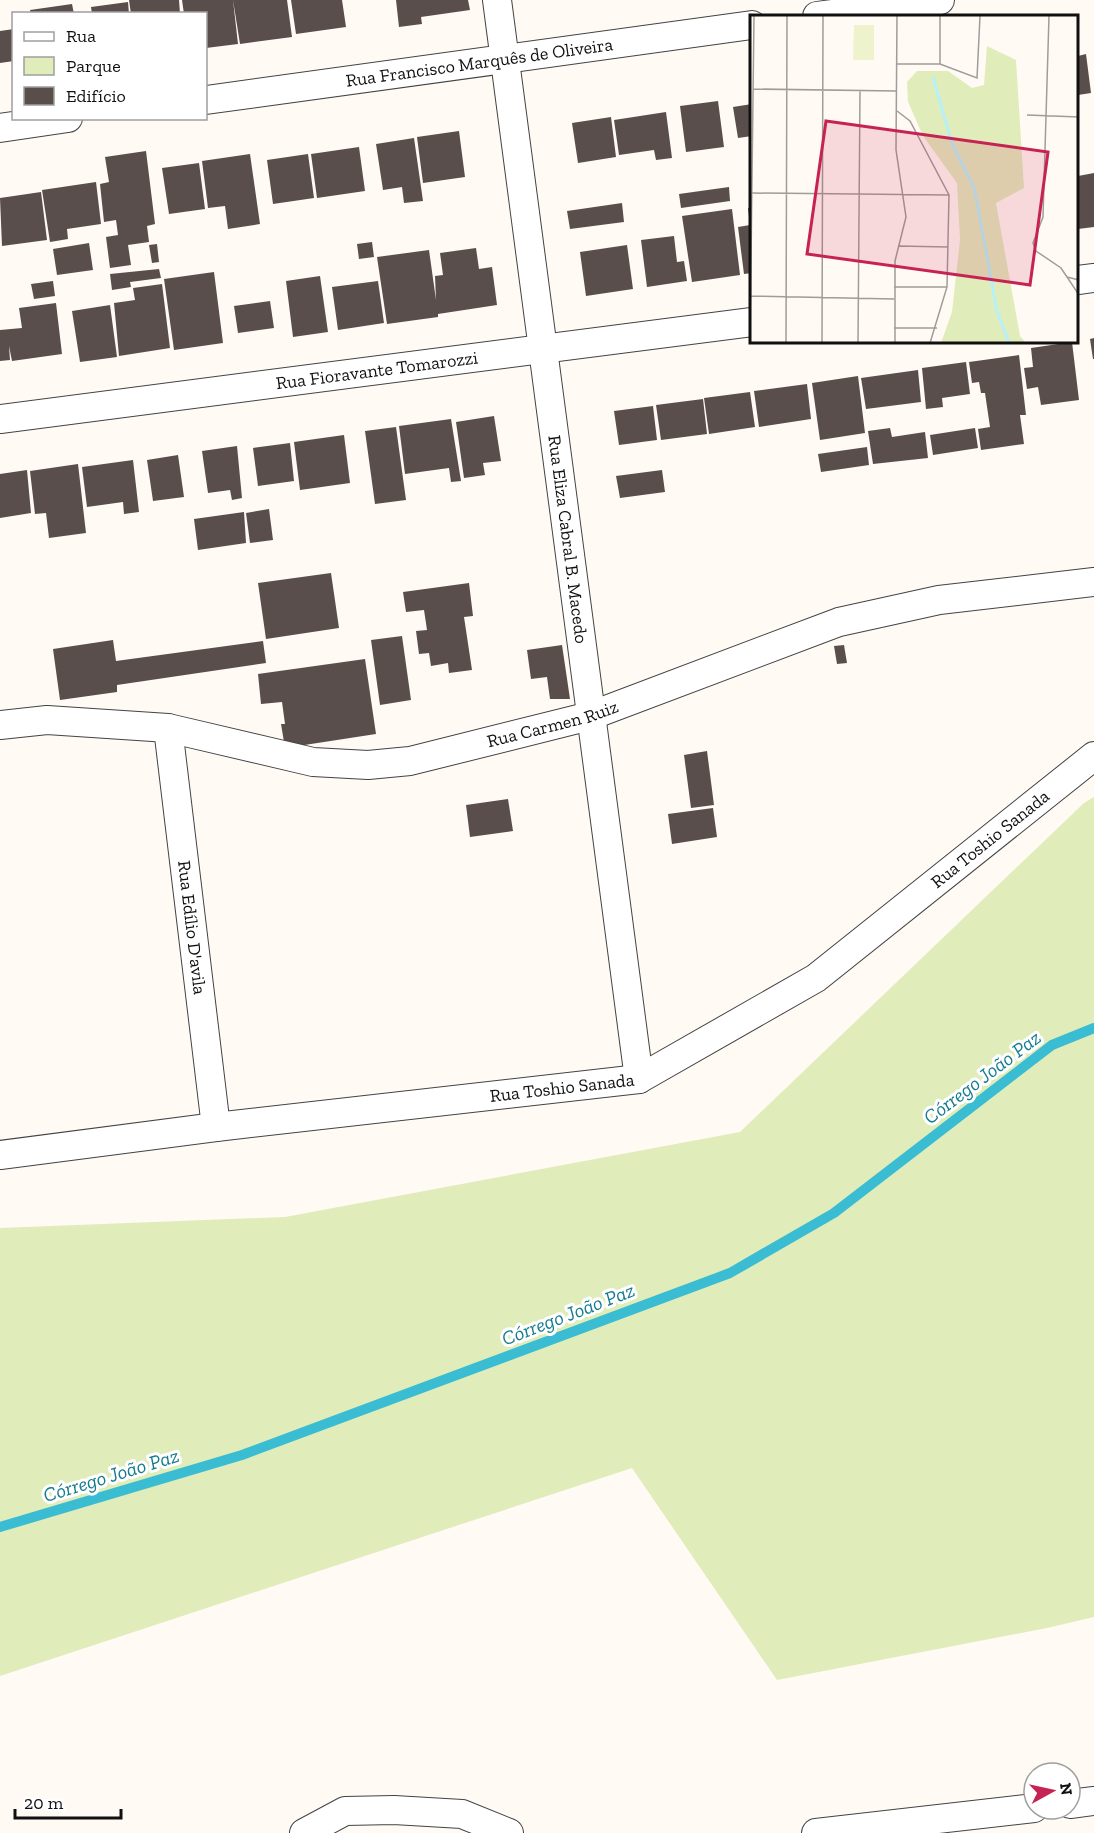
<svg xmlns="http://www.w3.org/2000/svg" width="1094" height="1833" viewBox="0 0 1094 1833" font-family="'Zilla Slab',serif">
<rect width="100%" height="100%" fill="#fffaf4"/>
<path fill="#e1ecbb" d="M1094 797V1617L1047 1628 777 1680 632 1468 0 1676V1228L285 1217 740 1132 1084 803Z"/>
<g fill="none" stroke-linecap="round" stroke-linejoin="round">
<path stroke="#3abdd2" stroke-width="10" d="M0 1527 242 1455 730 1273 834 1213 1052 1045 1094 1028"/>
</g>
<path fill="#5a4e4c" d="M129 0H179L180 14H131Z
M182 0H233L238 44 206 48V14H184Z
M233 0H287L292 37 240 44Z
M291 0H342L346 27 296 34Z
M396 0H468L470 10 421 17 422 24 399 27Z
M128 2 129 14H92L91 7Z
M72 4 74 14H31L30 10Z
M14 29V61L0 63V31Z
M1086 54 1091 93 1078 95V56Z
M718 101 724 147 686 152 680 106Z
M752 104V136L738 138 733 107Z
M666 112 672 158 656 160 654 150 619 155 614 120Z
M611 117 616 157 578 163 572 123Z
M459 131 465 177 423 183 417 137Z
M414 138 423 201 404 203 402 187 383 190 376 144Z
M359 147 365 191 317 198 311 154Z
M146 151 155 224 147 226 149 242 128 245 131 265 110 268 106 237 118 235 116 220 104 222 100 184 109 182 105 157Z
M250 154 260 224 228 229 225 206 208 208 202 161Z
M308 154 314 198 273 204 267 160Z
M199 163 205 209 169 214 162 168Z
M1094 173V227L1078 229V176Z
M96 182 101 224 67 229 68 239 50 242 42 190Z
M729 187 730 201 681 208 679 194Z
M41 192 47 240 2 246 0 198Z
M622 203 624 222 570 229 567 211Z
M752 207V273L744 274 738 227 750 225 748 208Z
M732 209 740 275 692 282 682 216Z
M674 236 677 262 684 261 687 281 647 287 641 240Z
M372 242 374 257 359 259 357 244Z
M89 243 93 270 57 275 53 249Z
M157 244 159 262 152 263 149 245Z
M627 245 633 289 586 296 580 252Z
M476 248 479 269 492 267 497 305 438 314V317L387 324 377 257 429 250 436 300 435 276 443 275 440 253Z
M159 269 161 278 130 282 131 287 112 290 110 274Z
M214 272 223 343 174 350 164 279Z
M320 276 328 332 293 337 286 281Z
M53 281 55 296 34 299 31 284Z
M378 281 384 323 338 330 332 287Z
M162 284 170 348 119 356 114 303 135 300 133 288Z
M270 301 274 328 238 333 234 306Z
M56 303 62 354 12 361 9 346 10 360 0 361V330L22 328 19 308Z
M110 305 117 357 80 362 72 311Z
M1094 338V359H1093L1090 339Z
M1072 342 1079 400 1041 405 1038 387 1027 389 1024 368 1033 367 1031 348Z
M1019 355 1026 415H1020L1024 444 981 450 978 429 990 427 985 393H981L979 382 972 383 969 362Z
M966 362 970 394 942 398 943 407 926 409 922 368Z
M918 370 921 402 866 409 861 378Z
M858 376 865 433 820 440 812 383Z
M807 384 811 419 759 427 754 391Z
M750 392 755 427 709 434 704 398Z
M703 399 707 434 661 440 656 405Z
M653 406 657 440 619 445 614 411Z
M494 416 501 461 483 463 485 475 464 478 456 422Z
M451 419 461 481 451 482 449 468 405 474 399 426Z
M396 427 406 500 375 504 365 431Z
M890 428 892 437 925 432 928 458 873 464 868 431Z
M975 428 978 448 933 455 930 435Z
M344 435 350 483 300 490 294 442Z
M290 443 294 481 258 486 253 448Z
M237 446 242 498 232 500 230 490 208 493 202 451Z
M867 447 869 465 821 472 818 454Z
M178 455 184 497 153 501 147 460Z
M133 460 139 512 124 514 123 502 87 507 82 467Z
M78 464 86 533 49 538 46 513 35 514 30 471Z
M27 470 31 513 0 518V474Z
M662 470 665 492 620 498 616 476Z
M269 509 273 540 250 543 246 513Z
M244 512 246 543 198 550 194 519Z
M331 573 339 628 266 639 258 583Z
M469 583 473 616 464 617 472 670 449 673 448 663 431 666 429 653 419 654 416 631 427 630 424 610 406 612 403 592Z
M402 636 411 700 380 705 371 640Z
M113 640 116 661 263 641 266 663 117 685V692L60 700 53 649Z
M562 645 570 699H550L547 677 531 679 527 650Z
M844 645 847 663 837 664 834 646Z
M365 659 376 734 285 748 281 724H285L282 702 261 704 258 674Z
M707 751 714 805 691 808 684 755Z
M508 799 513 831 470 837 466 805Z
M713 808 717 837 672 844 668 814Z"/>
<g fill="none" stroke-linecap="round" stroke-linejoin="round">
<g stroke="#434343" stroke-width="30">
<g id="minor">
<path id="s1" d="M497 0 639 1079"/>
<path d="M817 16 940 0"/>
<path id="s2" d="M206 100 752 25"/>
<path d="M0 128 68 118"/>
<path d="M1078 280 1094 278"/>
<path id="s3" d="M0 419 752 322"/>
<path id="s4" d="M0 725 47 720 168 728 313 762 368 765 410 761 590 716 839 622 939 600 1094 582"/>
<path id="s5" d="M168 728 216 1127"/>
<path id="s6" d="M0 1155 216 1127 639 1079 816 978 1094 756"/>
<path d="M1070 1804 1094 1801"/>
<path d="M304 1833 345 1811 394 1810 462 1814 509 1833"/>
<path d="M816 1833 1034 1808"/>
</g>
</g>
<use href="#minor" stroke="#fff" stroke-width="28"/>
</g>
<g text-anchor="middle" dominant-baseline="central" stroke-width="6" stroke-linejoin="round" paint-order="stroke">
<g font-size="18" fill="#101010" stroke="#fff">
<text stroke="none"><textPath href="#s2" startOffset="276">Rua Francisco Marquês de Oliveira</textPath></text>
<text stroke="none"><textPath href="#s3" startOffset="380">Rua Fioravante Tomarozzi</textPath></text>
<text stroke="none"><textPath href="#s1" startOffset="544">Rua Eliza Cabral B. Macedo</textPath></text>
<text stroke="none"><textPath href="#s4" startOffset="562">Rua Carmen Ruiz</textPath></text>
<text stroke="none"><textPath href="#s6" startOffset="1070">Rua Toshio Sanada</textPath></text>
<text stroke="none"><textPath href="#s5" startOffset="201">Rua Edílio D'avila</textPath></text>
<text stroke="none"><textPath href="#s6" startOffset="566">Rua Toshio Sanada</textPath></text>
</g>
<g font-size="20" font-style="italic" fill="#137b91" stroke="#fff">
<text transform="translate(982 1077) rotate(-37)">Córrego João Paz</text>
<text transform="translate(568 1314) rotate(-21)">Córrego João Paz</text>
<text transform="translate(111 1475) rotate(-17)">Córrego João Paz</text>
</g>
</g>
<g transform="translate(750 15)">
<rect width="328" height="328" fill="#fffaf4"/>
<path d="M237 31 266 45 274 173 246 188 270 321 276 328H191L202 297 210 225 207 168 173 121 158 87 157 67 167 56H198L222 73 234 70Z" fill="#e1ecbb"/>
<path d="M104 10H124V45H103Z" fill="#eff3cd"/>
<path fill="none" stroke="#b6f1f8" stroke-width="3" d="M183 62 202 129 224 172 247 296 259 328"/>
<path fill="none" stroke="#9f9c99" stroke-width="1.5" d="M299 1 293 202 283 228 286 236 311 253 317 262M147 49H190L227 63 230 1M190 49V1M3 74 147 76M147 96 160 106 199 180 197 272 180 328M277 100 329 102M1 178 199 180M148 231 198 232M329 265 317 262 329 280M144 272H197M0 281 144 284M144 313H187M0 328 4 1M36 328 37 1M72 328 73 1M108 328 110 76M145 328V246L156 202 146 135 147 1"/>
<path fill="#c72254" fill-opacity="0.15" stroke="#c72254" stroke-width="3" d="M76 106 298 137 280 270 57 239Z"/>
<rect width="328" height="328" fill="none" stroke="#101010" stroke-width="3"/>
</g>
<rect x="12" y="12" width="195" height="108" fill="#ffffff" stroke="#9f9f9f" stroke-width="1.5"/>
<rect x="24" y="32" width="30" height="9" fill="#ffffff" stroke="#9f9f9f" stroke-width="1.5"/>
<text x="66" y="42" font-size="18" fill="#101010">Rua</text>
<rect x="24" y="57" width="30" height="18" fill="#e1ecbb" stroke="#9f9f9f" stroke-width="1.5"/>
<text x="66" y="72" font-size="18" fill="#101010">Parque</text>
<rect x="24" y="87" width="30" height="18" fill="#5a4e4c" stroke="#9f9f9f" stroke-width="1.5"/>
<text x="66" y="102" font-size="18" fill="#101010">Edifício</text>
<g transform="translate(1052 1791) rotate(82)"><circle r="28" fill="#ffffff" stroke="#9f9f9f" stroke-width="1.5"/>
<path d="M0-4.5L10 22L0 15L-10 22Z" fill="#c72254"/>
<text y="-9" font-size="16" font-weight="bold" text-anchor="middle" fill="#101010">N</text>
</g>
<path d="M15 1809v9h106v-9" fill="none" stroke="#101010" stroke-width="3"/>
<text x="24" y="1809" font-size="18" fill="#101010" stroke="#ffffff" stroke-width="4.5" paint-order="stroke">20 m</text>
</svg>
